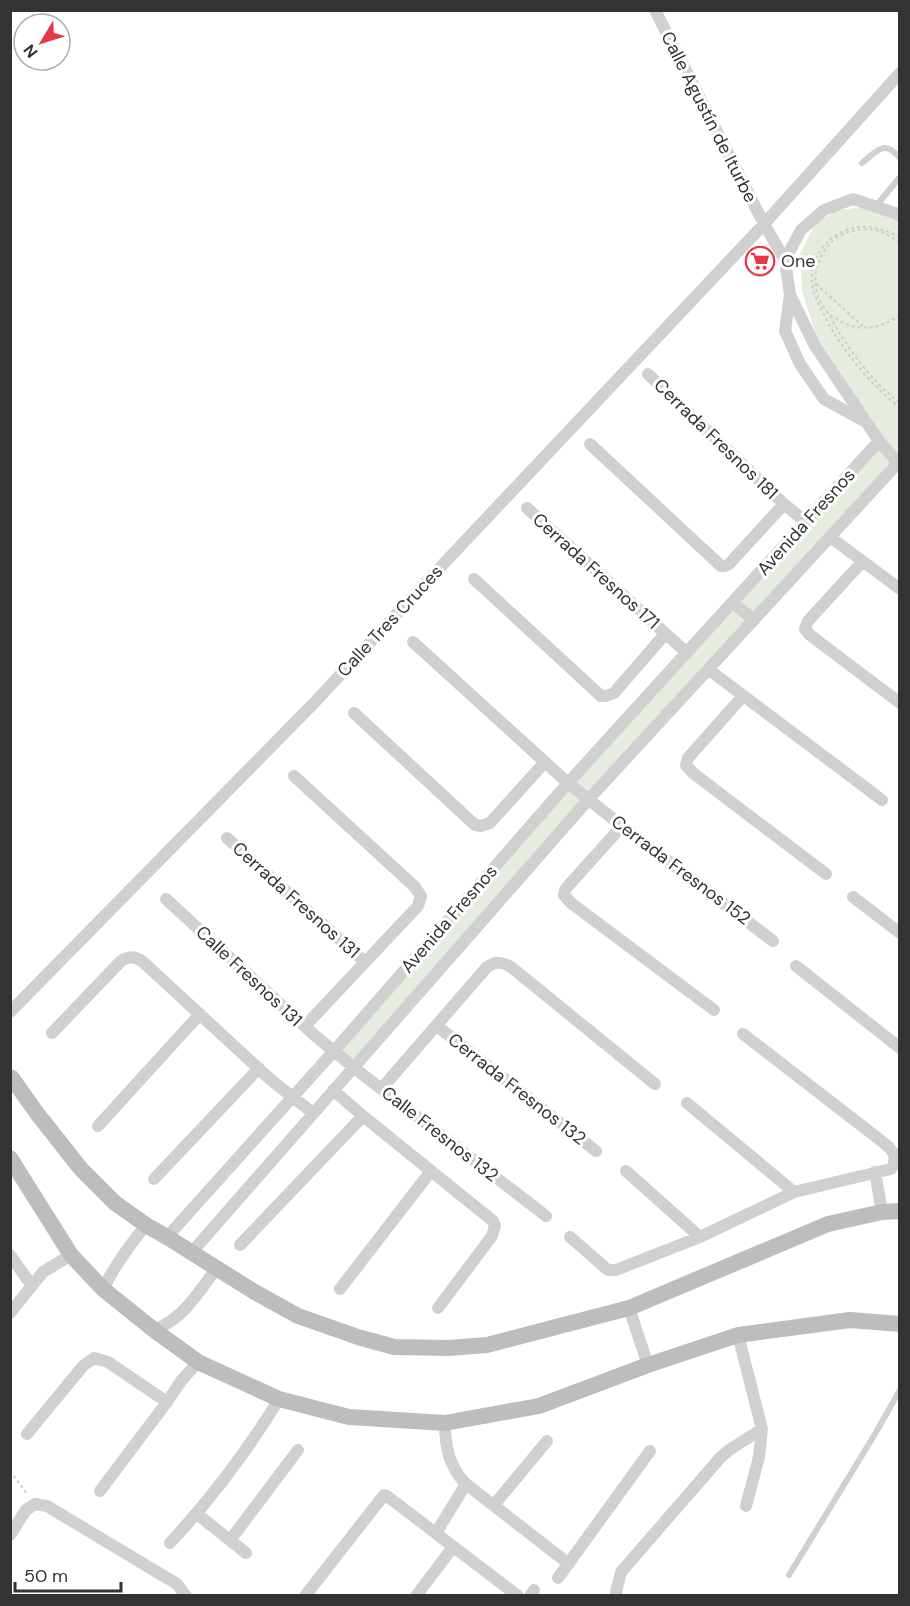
<svg xmlns="http://www.w3.org/2000/svg" width="910" height="1606" viewBox="0 0 910 1606" font-family="'DM Sans',sans-serif">
<rect width="100%" height="100%" fill="#fff"/>
<path fill="#e6ecdf" d="M861 207 893 218 899 222V458L880 436 819 345 802 291 800 254 815 224 836 211Z
M879 441 898 463 354 1067 334 1051Z"/>
<g fill="none" stroke-linecap="round" stroke-linejoin="round">
<path stroke="#cdcdcd" stroke-width="2" stroke-dasharray="3 3" stroke-linecap="butt" d="M900 237C877 226 857 221 835 236 820 246 810 264 812 283 813 294 818 303 823 313 841 349 868 382 900 408
M900 242C894 239 889 235 884 233 874 228 862 229 852 231 819 239 804 282 825 309 832 318 842 323 852 326 869 331 886 325 900 315
M816 284 865 328
M827 311C845 345 869 379 900 403
M10 1471 28 1495"/>
<path stroke="#d0d0d0" stroke-width="6" d="M862 163C877 151 884 139 900 158
M876 206 900 177
M789 1575 875 1434 900 1390"/>
<path stroke="#d0d0d0" stroke-width="12" d="M655 10 764 224 785 260 790 295 815 346 879 441 900 465
M785 260 801 230 824 210 853 199 895 213 900 216
M790 295 785 331 800 364 824 399 864 421
M648 374 784 504 806 522
M590 444 721 566H725L729 564 784 504
M527 508 687 653
M830 537 900 589
M862 562 808 621 805 629 810 635 900 703
M474 579 601 696H606L614 693 665 634
M733 603 754 620
M413 642 568 783 622 826 773 941
M708 669 882 800
M743 696 688 758 686 765 693 773 826 874
M354 713 475 825 481 826 490 823 545 762
M294 776 415 887 421 896 418 906 305 1026
M622 826 568 886 565 890 564 895 571 903 714 1010
M227 838 365 962
M853 897 900 933
M166 899 313 1034 362 1074 546 1216
M796 966 900 1048
M10 1012 315 702 416 593 764 224 900 73
M437 1026 596 1151
M52 1033 121 961C129 956 134 956 142 961L271 1080 313 1113
M382 1088 487 967C496 961 502 962 511 967L655 1084
M333 1090 363 1116 493 1221 495 1226 492 1236 438 1308
M687 1103 794 1192
M98 1126 200 1014
M626 1171 700 1237
M875 1172 882 1212
M154 1179 259 1068
M167 1237 334 1051 568 783 879 441
M570 1237 608 1270H616L700 1237 794 1192 891 1169C899 1158 893 1150 884 1143L743 1034
M240 1245 363 1116
M192 1252 588 800 898 463
M10 1255 32 1286
M103 1289C115 1265 129 1246 146 1225
M340 1289 431 1171
M629 1308 648 1365
M10 1313 43 1272 71 1255
M154 1330C183 1319 198 1293 216 1269
M738 1335 762 1429 759 1457 746 1506
M445 1423C445 1446 449 1467 466 1484L569 1564
M27 1434 83 1366 94 1358 108 1362 167 1402
M100 1491 167 1402 181 1381 198 1362
M494 1505 547 1441
M197 1514 246 1553
M436 1533 466 1484
M10 1535 26 1510 35 1504 47 1506 177 1584 186 1596
M231 1539 298 1450
M170 1543C211 1499 248 1450 279 1399
M558 1578 650 1451
M305 1596 384 1495 387 1496 518 1596
M416 1596 453 1547
M530 1596 534 1590
M617 1596 616 1592 621 1572 720 1458 729 1450 762 1429"/>
<path stroke="#bdbdbd" stroke-width="16" d="M12 1078 36 1112 81 1169 115 1203 146 1225 167 1237 253 1291 298 1316 358 1337 394 1347 449 1348 487 1345 629 1308 828 1224 882 1212 900 1211
M10 1158 71 1255 103 1289 154 1330 198 1362 279 1399 349 1417 445 1423 539 1406 648 1365 738 1335 850 1320 900 1324"/>
</g>
<defs>
<g id="supermarket-ring" transform="scale(1.5)"><circle r="9.5" fill="#fff" stroke="#e63946" stroke-width="1.5"/><path d="M-6-5.5h2.5l.6 2H6L4.5 2H-2.5L-4.4-4H-6ZM-1.5 3.2a1.3 1.3 0 1 0 .1 0ZM3 3.2a1.3 1.3 0 1 0 .1 0Z" fill="#e63946"/></g>
</defs>
<g fill-rule="evenodd">
<use href="#supermarket-ring" x="760" y="261"/>
</g>
<g text-anchor="middle" dominant-baseline="central" stroke-width="6" stroke-linejoin="round" paint-order="stroke">
<g font-size="18" fill="#333" stroke="#fff">
<text transform="translate(709 117) rotate(63)">Calle Agustín de Iturbe</text>
<text transform="translate(716 439) rotate(44)">Cerrada Fresnos 181</text>
<text transform="translate(806 522) rotate(-48)">Avenida Fresnos</text>
<text transform="translate(596 571) rotate(42)">Cerrada Fresnos 171</text>
<text transform="translate(390 621) rotate(-47)">Calle Tres Cruces</text>
<text transform="translate(681 870) rotate(37)">Cerrada Fresnos 152</text>
<text transform="translate(296 900) rotate(42)">Cerrada Fresnos 131</text>
<text transform="translate(449 919) rotate(-49)">Avenida Fresnos</text>
<text transform="translate(249 976) rotate(43)">Calle Fresnos 131</text>
<text transform="translate(517 1089) rotate(38)">Cerrada Fresnos 132</text>
<text transform="translate(440 1134) rotate(38)">Calle Fresnos 132</text>
</g>
<g font-size="18" fill="#333" stroke="#fff" text-anchor="start">
<text x="781" y="261">One</text>
</g>
</g>
<rect width="910" height="1606" fill="none" stroke="#333333" stroke-width="24"/>
<g transform="translate(42 42) rotate(232)"><circle r="28" fill="#ffffff" stroke="#adadad" stroke-width="1.5"/>
<path d="M0-4.5L10 22L0 15L-10 22Z" fill="#e63946"/>
<text y="-9" font-size="16" font-weight="bold" text-anchor="middle" fill="#333333">N</text>
</g>
<path d="M15 1582v9h106v-9" fill="none" stroke="#333333" stroke-width="3"/>
<text x="24" y="1582" font-size="18" fill="#333333" stroke="#ffffff" stroke-width="4.5" paint-order="stroke">50 m</text>
</svg>
